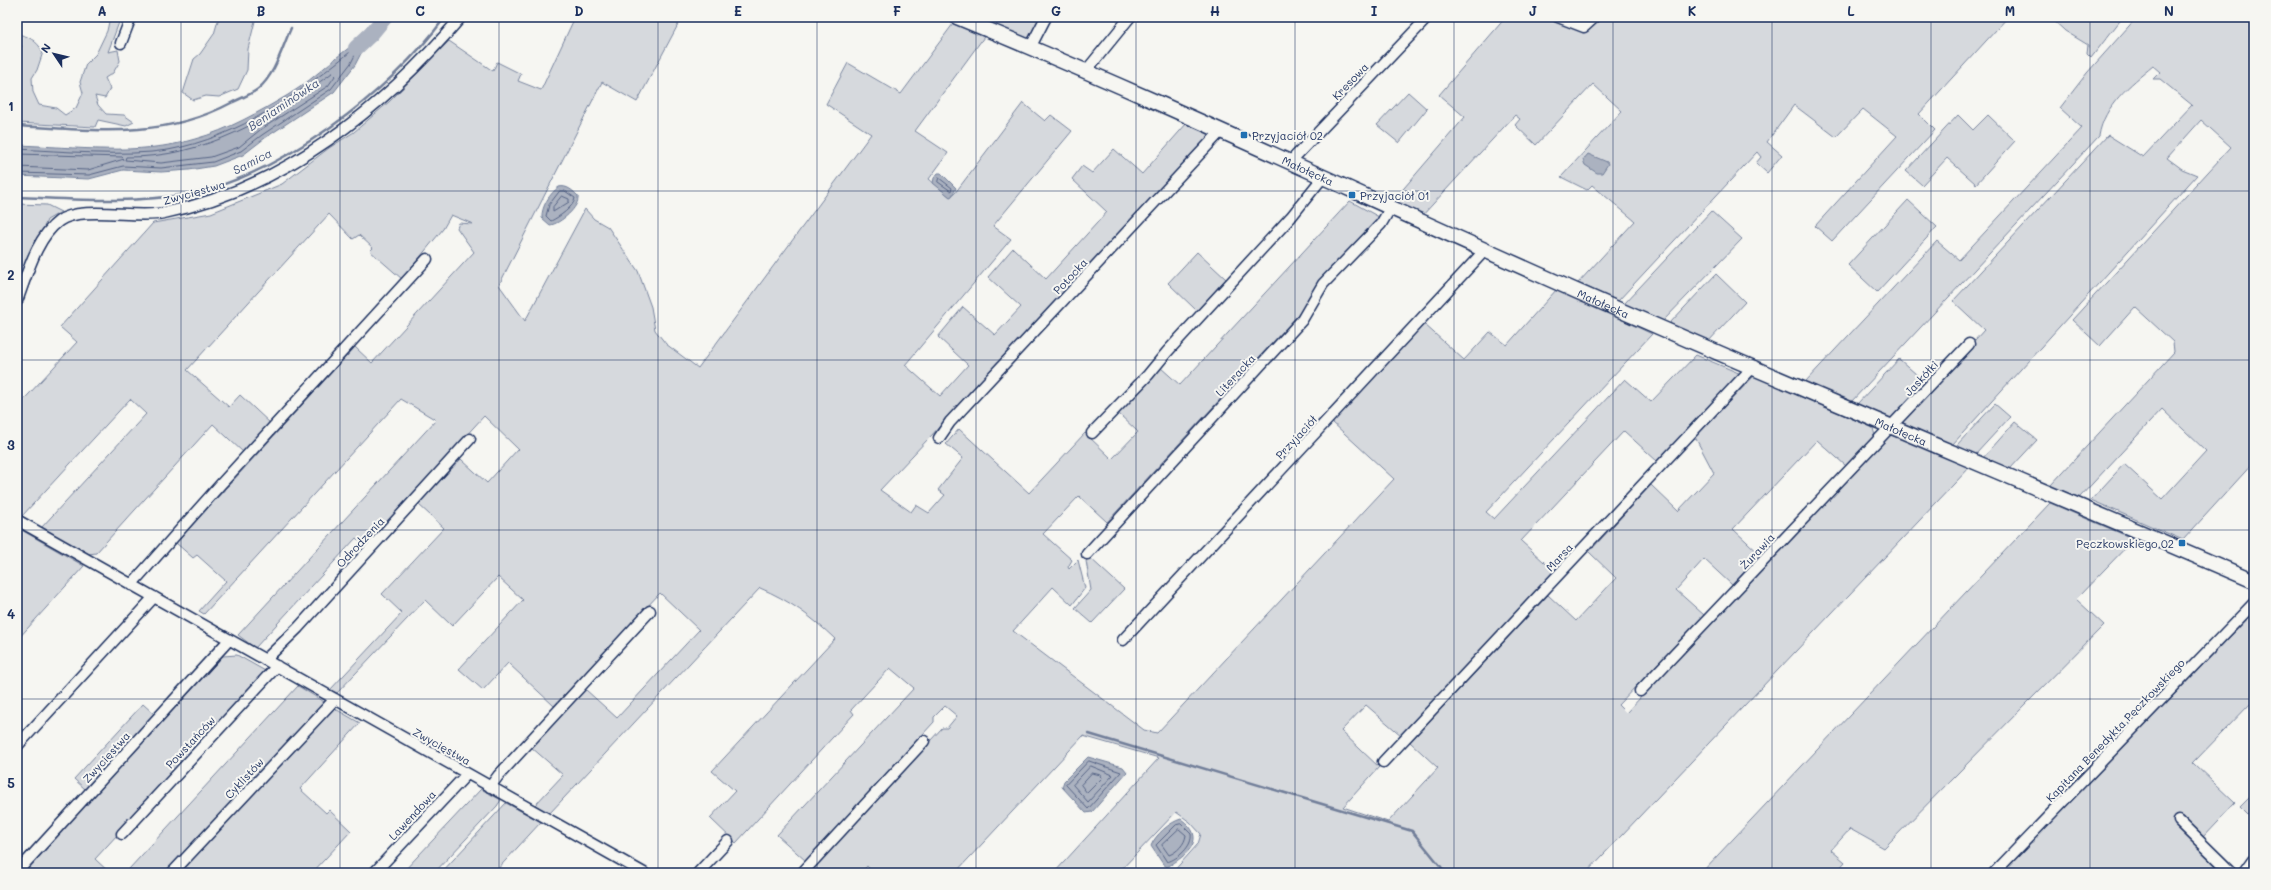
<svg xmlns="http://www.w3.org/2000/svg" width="2271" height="890" viewBox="0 0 2271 890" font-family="Mali,sans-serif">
<rect width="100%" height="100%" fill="#f6f6f2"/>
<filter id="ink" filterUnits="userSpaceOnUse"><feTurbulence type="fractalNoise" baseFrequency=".025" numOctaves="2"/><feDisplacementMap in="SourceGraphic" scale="8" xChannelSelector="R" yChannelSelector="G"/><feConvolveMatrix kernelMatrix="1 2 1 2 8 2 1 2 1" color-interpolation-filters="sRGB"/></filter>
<g filter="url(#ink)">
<path fill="#d6d9dd" stroke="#78849e" d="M110 17H121L108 52 118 50 120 61 113 73 105 78 110 89 105 98 95 96 98 105 106 114 124 115 134 122 126 126 98 120 95 127 17 123V71L19 66 17 54 22 46 17 42V34C29 36 37 41 43 52L37 70 32 78 33 92 39 105 56 108 65 115 76 108 83 93 80 82 86 64 96 54 107 31Z
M219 17H256L248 49 247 70 238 89 219 97 206 96 193 100 183 93 194 59 200 54 214 34Z
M575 17H672L680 21 637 102 602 82 499 285 525 321 585 209 594 219 608 227 638 271 651 307 655 330 666 344 698 368 871 134 826 104 848 63 901 94 953 24 984 37 915 131 948 153 929 179 950 197 955 193 1023 103 1045 121 1051 115 1072 131 993 226 1011 239 905 365 940 396 968 365 938 337 963 307 995 335 1021 307 988 277 1013 248 1046 279 1107 212 1072 179 1082 166 1092 173 1114 149 1142 174 1187 123 1211 133 1205 145 880 490 911 512 916 505 929 513 945 495 938 490 963 458 946 444 959 429 1029 493 1085 433 1112 459 1138 432 1118 413 1160 367 1180 385 1350 201 1379 217 1317 285 1308 304 1107 522 1079 496 1043 534 1072 560 1068 567 1069 569 1078 560 1085 588 1072 605 1053 587 1013 631 1144 730 1157 733 1394 479 1332 422 1424 324 1464 360 1490 332 1507 345 1557 289 1652 334 1486 512 1494 519 1625 379 1651 402 1696 355 1741 374 1658 462 1624 431 1521 541 1555 572 1402 736 1366 705 1341 731 1379 767 1343 807 1388 822 1438 768 1410 742 1548 595 1576 621 1616 578 1589 552 1651 485 1678 511 1714 473 1695 437 1755 375 1873 428 1875 436 1846 466 1817 440 1733 529 1761 555 1732 585 1704 559 1676 590 1704 615 1618 705 1626 713 1889 434 1971 466 1586 873H1172L1198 844 1201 834 1190 822 1176 812 1118 873H1054L1159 758 1083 736 955 873H874L867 866 860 873H808L942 728H947L957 716 945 706 934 717V722L806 861 777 835 914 688 890 668 851 710 854 714 736 843 710 818 735 791 712 771 835 639C812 617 789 600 760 588L549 814 535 805 563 775 531 747 585 689 617 718 699 630 660 593 554 706 508 663 483 690 459 669 523 600 498 577 452 626 425 600 337 693 330 690 402 613 382 594 444 528 418 504 461 459 487 483 518 449 484 416 365 546 356 538 255 648 238 635 436 420 401 399 204 614 199 611 226 581 197 555 193 558 176 543 355 347 372 363 474 252 457 228 459 223 473 224 451 215 443 229 402 279 370 251 373 248 359 235 353 239 329 214 187 370 229 407 240 395 271 424 244 453 213 424 96 553 89 554 41 528 146 414 130 399 22 516 17 513V407L77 342 60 327 153 223 211 213 282 184 329 148 354 132 390 101 449 41 493 71 497 62 521 74 518 81 541 90Z
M988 17H1042L1032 36 1027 39 986 21Z
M1506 17H1552L1586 32 1600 17H2008L1919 114 1935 130 1832 241 1815 226 1897 136 1863 109 1836 137 1794 105 1767 142 1782 155 1767 173 1756 163 1761 157 1757 152 1618 301 1578 283 1635 221 1592 185 1587 190 1561 177 1622 111 1593 84 1536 145 1515 125 1520 119 1515 115 1421 217 1392 202 1465 117 1439 95Z
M2050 17H2123L2091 58 2087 54 2088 45 2065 31Z
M2137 17H2254V462L2183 540 2091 500 2124 464 2162 499 2206 451 2162 409 2079 498 2050 486 2174 352 2173 342 2135 307 2100 346 2072 320 2231 147 2201 120 2167 158 2182 169 2197 175 1952 445 1901 422 1984 330 1953 301 2108 135 2143 157 2192 105 2160 79H2153L2160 72 2153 66C2130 85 2104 105 2099 136L1851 402 1805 382 1937 241 1959 260 2082 128 2060 108 2087 73Z
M1408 92 1427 109 1399 143 1377 125Z
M1958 115 1973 130 1988 115 2015 141 1976 184 1947 158 1922 185 1906 171Z
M1908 200 1937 227 1877 292 1848 265Z
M17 204 47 205 61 212 47 220 17 291Z
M1711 211 1742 239 1663 321 1624 304Z
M1197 252 1226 279 1197 311 1168 283Z
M1716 274 1745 302 1708 342 1669 324Z
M1899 359 1926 383 1893 419 1857 404Z
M1995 404 2010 417 1975 455 1955 447Z
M2015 422 2037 440 2009 470 1982 459Z
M2050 503 2134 539 2076 599 2104 625 1884 848 1850 829 1831 850 1845 862 1835 873H1701Z
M18 528 84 566 17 640V530Z
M1089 557 1124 589 1092 623 1075 608 1091 590 1086 561Z
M2254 612V700L2193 763 2235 803 2202 838 2179 816 2174 821 2227 873H2002Z
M237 655 267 672 95 859 110 873H23L223 656Z
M298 686 326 703 168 873H134L129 869Z
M143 704 154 714 85 789 74 779Z
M332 707 360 723 300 789 326 813 329 810 351 831 312 873H179Z
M481 789 501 800 497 806 434 873H402Z
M2254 793V821L2240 807Z
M506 803 541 822 494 873H441Z"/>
<path fill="#abb2c0" stroke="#717e99" d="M371 34 355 65 334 92 265 138 243 155 214 166 189 170 161 172 123 170 89 179 17 176V145C75 147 139 156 195 139 228 130 259 112 288 95 318 77 341 49 371 34Z
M1588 154 1607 162 1608 164 1602 173H1597L1585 165 1583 160Z
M938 173H941L956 188 952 196 950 197 933 183 934 178Z
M559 187C567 185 573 191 578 196 580 207 560 224 550 225L542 218C541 207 550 193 559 187Z
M1088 757 1123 767 1127 772 1092 812 1086 813 1062 787 1064 781Z
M1181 819C1208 838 1188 855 1167 867L1163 864 1151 846C1155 835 1170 822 1181 819Z"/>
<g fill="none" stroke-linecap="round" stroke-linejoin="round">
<path stroke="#556385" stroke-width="1" d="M332 73 335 76 328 86 260 130 239 147 211 157 161 163 125 160 126 157C205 158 271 118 332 73Z
M17 149C62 151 125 157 168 150 240 137 300 93 355 48L358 49 351 63 331 89 262 135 241 151 213 162 161 168 123 166 89 175 17 173
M17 154 122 157 124 159 88 170 17 167
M939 178 952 188 951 191 938 182Z
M560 191H565L575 198C574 207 559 217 551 221L546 216 549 205Z
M562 196 569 199V202L553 212V207Z
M1089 761 1121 772 1088 809 1066 785Z
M1091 766 1113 775 1088 802 1073 785Z
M1092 773 1101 775 1102 778 1087 793 1081 785Z
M1181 824 1191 834C1193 846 1178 859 1167 862L1156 845 1176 825Z
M1179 829 1186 835C1185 844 1177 852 1169 855L1162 845Z"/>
<path stroke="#717e99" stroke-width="2.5" d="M17 126C92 130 162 140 231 103 239 99 250 95 258 89 275 75 282 48 291 28
M17 197C73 199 131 204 187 194 279 177 391 92 445 17
M1089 734 1412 831 1446 873"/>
<path stroke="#abb2c0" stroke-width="16" d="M356 48 371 34 385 17"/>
<g stroke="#1b2f5e" stroke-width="13">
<path id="street" d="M1558 17 1584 27 1595 17
M121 43 131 17
M1031 46 1046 17
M1086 71 1130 17
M1290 162 1428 17
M17 301C27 275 36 238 59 221 81 205 136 219 164 213 283 189 384 108 461 17
M1092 433 1148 375 1167 352 1291 217 1323 177
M939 438 950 422 1221 131
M17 520 644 873
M1087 554 1302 320 1323 284 1381 224 1391 207
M131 585 220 485 427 259
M1123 640 1486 249
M265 660 298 628 470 439
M1640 691 1969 344
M17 746 154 597
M1383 762 1752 368
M490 787 498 776 650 611
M2179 821 2232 873
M122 834 277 666
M17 872 229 640
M172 873 335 699
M374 873 467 774
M698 873 728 841
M802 873 924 741
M1994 873 2254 603
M2244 873 2254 859"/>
</g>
<g stroke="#1b2f5e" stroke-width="17">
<g id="secondary">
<path id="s1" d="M957 17C1165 102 1368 199 1574 290 1800 390 2028 483 2254 581"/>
</g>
</g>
<use href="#street" stroke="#f6f6f2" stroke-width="10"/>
<use href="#secondary" stroke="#f6f6f2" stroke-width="14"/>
</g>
</g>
<path fill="none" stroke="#1b2f5e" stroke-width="1" stroke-opacity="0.55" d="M181 17V873M340 17V873M499 17V873M658 17V873M817 17V873M976 17V873M1136 17V873M1295 17V873M1454 17V873M1613 17V873M1772 17V873M1931 17V873M2090 17V873M17 191H2254M17 360H2254M17 530H2254M17 699H2254"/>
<g fill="#1f6fb2" stroke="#f6f6f2" stroke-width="1.5">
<rect x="1240" y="131" width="8" height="8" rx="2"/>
<rect x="1348" y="191" width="8" height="8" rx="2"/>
<rect x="2178" y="539" width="8" height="8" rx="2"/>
</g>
<g text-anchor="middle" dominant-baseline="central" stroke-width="4" stroke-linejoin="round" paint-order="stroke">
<g font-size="11" fill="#1b2f5e" stroke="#f6f6f2">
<text transform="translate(1350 81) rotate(-46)">Kresowa</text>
<text stroke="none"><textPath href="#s1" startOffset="383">Małołęcka</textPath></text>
<text transform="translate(194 192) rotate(-16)">Zwycięstwa</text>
<text transform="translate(1070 276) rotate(-47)">Potocka</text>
<text stroke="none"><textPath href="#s1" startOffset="707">Małołęcka</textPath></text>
<text transform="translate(1235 375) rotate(-47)">Literacka</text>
<text transform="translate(1921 378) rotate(-47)">Jaskółki</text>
<text stroke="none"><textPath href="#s1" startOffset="1031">Małołęcka</textPath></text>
<text transform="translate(1296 437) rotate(-47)">Przyjaciół</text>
<text transform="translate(360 542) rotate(-47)">Odrodzenia</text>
<text transform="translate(1757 551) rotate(-47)">Żurawia</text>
<text transform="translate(1559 557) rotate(-47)">Marsa</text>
<text transform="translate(2115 730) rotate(-46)">Kapitana Benedykta Pęczkowskiego</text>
<text transform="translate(190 742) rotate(-47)">Powstańców</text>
<text transform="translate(442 746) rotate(29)">Zwycięstwa</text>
<text transform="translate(106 757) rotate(-48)">Zwycięstwa</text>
<text transform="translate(244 778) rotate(-47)">Cyklistów</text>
<text transform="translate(412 815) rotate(-47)">Lawendowa</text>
</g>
<g font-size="11" fill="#1b2f5e" stroke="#f6f6f2" text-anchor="start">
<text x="1252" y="135">Przyjaciół 02</text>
<text x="1360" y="195">Przyjaciół 01</text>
<text x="2174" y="543" text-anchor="end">Pęczkowskiego 02</text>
</g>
<g font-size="12" font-style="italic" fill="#46567b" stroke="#f6f6f2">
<text transform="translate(283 104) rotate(-34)">Beniaminówka</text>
<text transform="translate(252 161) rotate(-27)">Samica</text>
</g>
</g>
<rect width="2271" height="890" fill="none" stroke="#f6f6f2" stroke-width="44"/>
<g transform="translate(54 54) rotate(305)" stroke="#f6f6f2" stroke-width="3" paint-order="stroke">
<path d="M0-3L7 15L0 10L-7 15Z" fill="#1b2f5e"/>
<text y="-6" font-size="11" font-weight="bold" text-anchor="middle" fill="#1b2f5e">N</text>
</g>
<rect x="22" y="22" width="2227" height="846" fill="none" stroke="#1b2f5e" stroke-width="1.5"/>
<g font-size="13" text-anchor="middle" font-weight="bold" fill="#1b2f5e">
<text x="102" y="16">A</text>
<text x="261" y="16">B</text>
<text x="420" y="16">C</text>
<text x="579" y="16">D</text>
<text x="738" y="16">E</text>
<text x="897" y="16">F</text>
<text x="1056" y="16">G</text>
<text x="1215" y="16">H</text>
<text x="1374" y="16">I</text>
<text x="1533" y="16">J</text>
<text x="1692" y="16">K</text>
<text x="1851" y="16">L</text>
<text x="2010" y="16">M</text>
<text x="2169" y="16">N</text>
<text x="11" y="111">1</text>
<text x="11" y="280">2</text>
<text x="11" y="450">3</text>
<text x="11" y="619">4</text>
<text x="11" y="788">5</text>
</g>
</svg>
